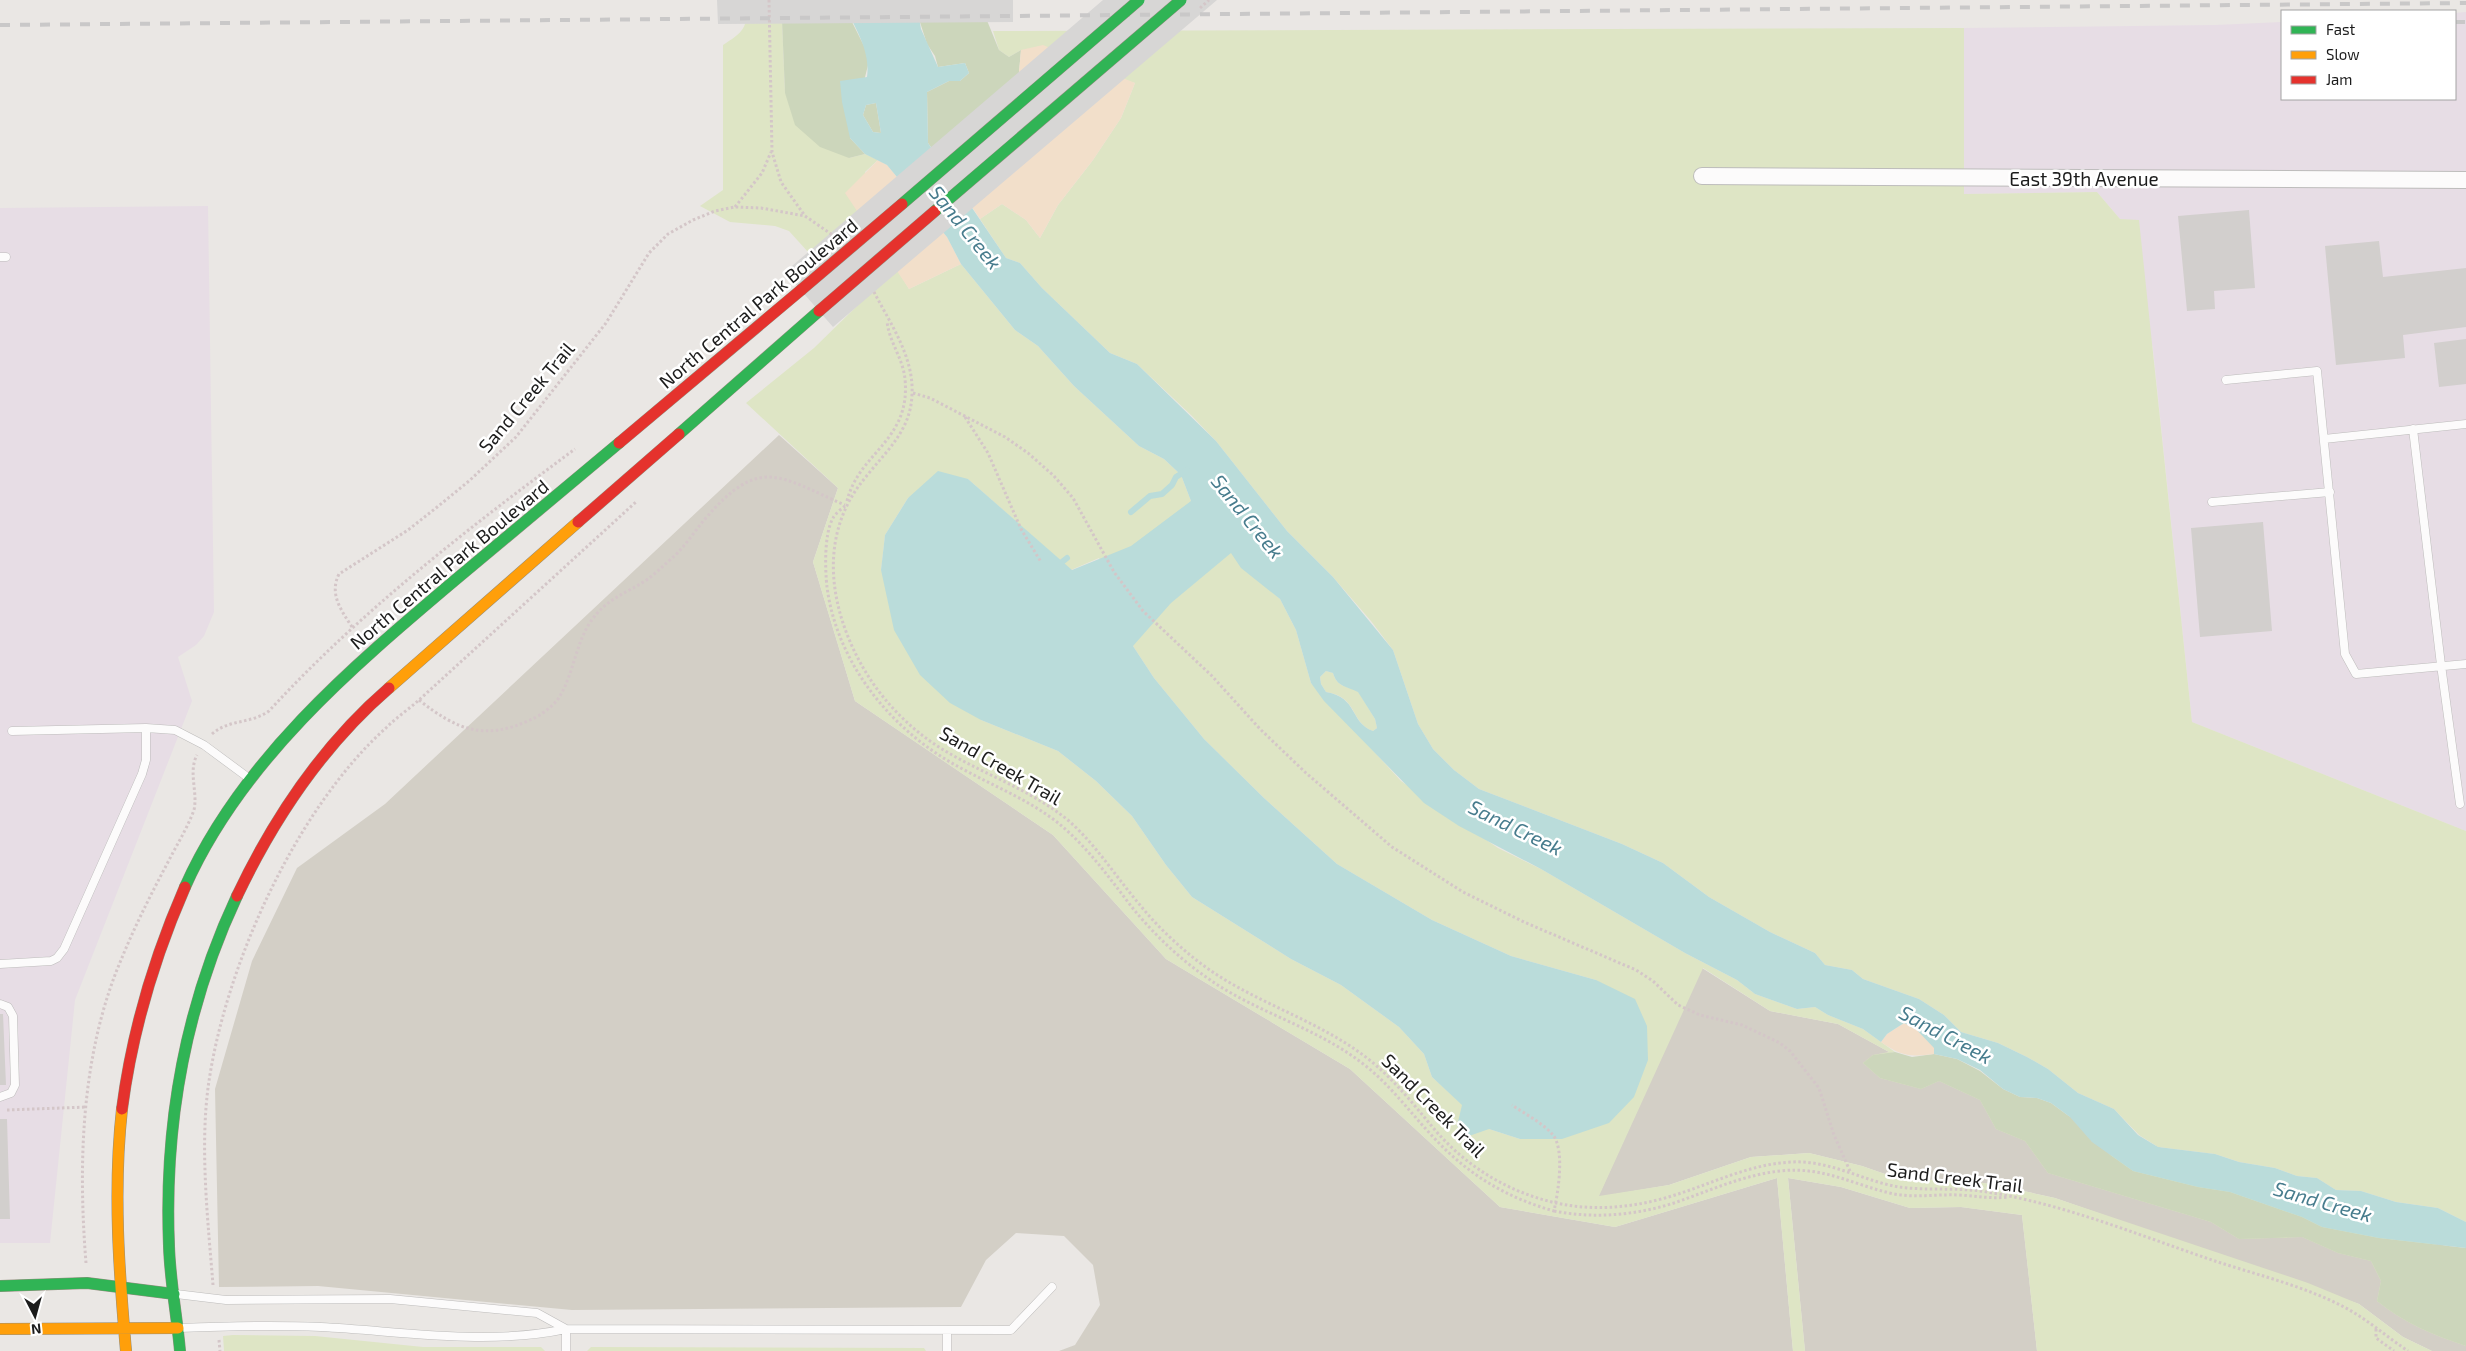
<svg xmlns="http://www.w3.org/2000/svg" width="2466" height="1351" viewBox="0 0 2466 1351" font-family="'Exo 2',sans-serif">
<rect width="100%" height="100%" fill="#eae7e4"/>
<path fill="#e7dde5" d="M2466 12V831L2192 722 2153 349 2129 220 2120 219 2097 192 1964 194V28L2215 25 2282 22V99H2455V13Z
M208 206 214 612 204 636 196 645 178 657 192 701 75 1000 50 1243H0V208Z"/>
<path fill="#d3cfc6" d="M779 435 838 488 813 562 855 701 1053 835 1166 959 1350 1069 1500 1207 1615 1227 1777 1178 1793 1351H1059L1075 1345 1100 1305 1093 1265 1064 1236 1016 1233 986 1260 961 1307 572 1310 318 1286 219 1287 215 1089 252 961 297 868 385 804Z
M1702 968 1770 1011 1838 1024 1900 1058 2466 1253V1351H2432L2403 1337 2359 1304 2055 1198 1992 1184 1948 1179 1905 1181 1862 1166 1809 1153 1751 1157 1669 1185 1598 1197Z
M1788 1178 1841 1187 1910 1208 1961 1207 2022 1215 2037 1351H1805Z"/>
<path fill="#dee5c5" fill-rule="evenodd" d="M746 0 782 21 785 93 849 158 865 154 878 160 865 172 898 271 909 289 961 264 1015 330 1038 346 1074 386 1139 446 1164 459 1181 475 1191 501 1263 584 1280 599 1296 630 1311 683 1401 781 1498 848 1541 869 1685 953 1737 980 1755 994 1797 1009 1815 1007 1828 1015 1863 1029 1895 1052H1891L2086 1148 2466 1253V1346C2433 1335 2404 1323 2377 1301L2381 1281 2371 1261 2338 1253 2302 1237 2239 1239 2211 1222 2048 1173 2025 1141 1996 1129 1980 1100 1939 1081 1921 1089 1880 1078 1863 1063 1873 1055 1889 1052 1838 1024 1770 1011 1703 968 1599 1196 1669 1185 1751 1157 1809 1153 1862 1166 1905 1181 1948 1179 1992 1184 2055 1198 2308 1283 2359 1304 2403 1337 2432 1351H2037L2022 1215 1961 1207 1910 1208 1841 1187 1788 1178 1805 1351H1793L1777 1178 1615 1227 1500 1207 1350 1069 1166 959 1053 835 855 701 813 562 838 488 746 403 814 348 857 306 789 231 775 226 730 222 700 206 723 190V45C747 30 747 27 746 0ZM968 479 1071 570 1099 558 1133 646 1154 678 1204 739 1264 798 1337 864 1432 920 1511 956 1596 980 1520 1139 1489 1129 1457 1126 1463 1105 1432 1077 1424 1054 1399 1027 1341 985 1291 959 1192 897 1166 865 1132 816 1096 781 1058 751 981 720 881 570 885 535 908 498Z
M1964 28V194L2097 192 2120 219 2139 220 2192 722 2466 831V1222L2438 1208 2396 1202 2361 1191 2336 1190 2317 1178 2297 1176 2275 1168 2239 1162 2215 1154 2158 1147 2139 1135 2114 1109 2078 1093 2048 1069 2027 1057 1998 1043 1961 1032 1944 1015 1919 999 1863 979 1852 970 1825 965 1815 953 1770 932 1709 897 1663 863 1622 844 1479 789 1454 770 1433 749 1418 724 1393 650 1371 621 1333 577 1287 531 1216 441 1191 415 1137 364 1110 353 1042 288 1020 263 1006 258 980 219 1002 204 1026 220 1040 238 1058 205 1093 160 1121 118 1135 83 1021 50 1009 57 999 50 993 31Z
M1326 671 1333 673C1337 687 1346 686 1358 691L1375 719 1377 728 1373 731C1349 722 1359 697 1326 692L1321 684 1320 677Z
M233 1335 315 1336 423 1347H541L545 1351H224L223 1336Z
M591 1347 924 1348 926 1351H587Z"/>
<path fill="#ccd6bb" d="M986 18 999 50 1009 57 1021 50 1017 94 939 158 928 143 927 92 949 81H960L969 73 965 63 938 67 935 56 927 44 919 19Z
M851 20 866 50 868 65 850 138 865 154 849 158 820 147 795 125 785 93 782 21Z
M876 103 881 133 873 132 863 115 866 105Z
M1895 1052 1912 1057 1934 1054 1957 1059 1980 1071 2003 1089 2020 1097 2037 1098 2051 1103 2070 1117 2092 1142 2133 1171 2198 1187 2230 1192 2302 1217 2322 1227 2379 1238 2466 1248V1346C2433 1335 2404 1323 2377 1301L2381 1281 2371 1261 2338 1253 2302 1237 2239 1239 2211 1222 2048 1173 2025 1141 1996 1129 1980 1100 1939 1081 1921 1089 1880 1078 1863 1063 1873 1055Z"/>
<path fill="#f2dfca" d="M1043 45 1135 83 1121 118 1093 160 1058 205 1040 238 1026 220 1002 204 980 219 939 158 1017 94 1021 50Z
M878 160 887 165 947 237 961 264 909 289 845 193Z
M1904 1023 1915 1028 1935 1048 1934 1054C1910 1057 1901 1056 1881 1042L1887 1034Z"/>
<path fill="#badcda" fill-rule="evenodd" d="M842 0H916L921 29 938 67 965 63 969 73 960 81H949L927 92 928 143 1006 258 1020 263 1042 288 1110 353 1137 364 1216 441 1287 531 1333 577 1393 650 1418 724 1433 749 1454 770 1479 789 1622 844 1663 863 1709 897 1770 932 1815 953 1825 965 1852 970 1863 979 1919 999 1944 1015 1961 1032 1998 1043 2027 1057 2048 1069 2078 1093 2114 1109 2138 1135 2158 1147 2215 1154 2239 1162 2275 1168 2297 1176 2317 1178 2336 1190 2361 1191 2396 1202 2438 1208 2466 1222V1248L2379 1238 2322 1227 2302 1217 2230 1192 2198 1187 2133 1171 2092 1142 2070 1117 2051 1103 2037 1098 2020 1097 2003 1089 1980 1070 1957 1059 1934 1054V1048L1915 1028 1904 1023 1887 1034 1881 1042 1863 1029 1828 1015 1815 1007 1797 1009 1755 994 1737 980 1685 953 1541 869 1459 826 1424 803 1324 701 1311 683 1296 630 1280 599 1241 568 1231 553 1171 603 1133 646 1154 678 1204 739 1264 798 1337 864 1432 920 1511 956 1596 980 1635 999 1647 1026 1648 1060 1634 1097 1609 1123 1562 1139H1520L1489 1129 1469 1136 1457 1126 1462 1105 1432 1077 1424 1054 1399 1027 1341 985 1291 959 1192 897 1166 865 1132 816 1096 781 1058 751 981 720 950 703 920 675 894 630 881 570 885 535 908 498 938 471 968 479 1072 570 1131 546 1191 501 1181 475 1164 459 1139 446 1074 386 1038 346 1015 330 961 264 947 237 887 165 865 154 850 138 842 102 840 81 867 77C871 49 853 25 842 0ZM876 103 881 133 873 132 863 115 866 105ZM1326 671 1333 673C1337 687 1346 686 1358 692L1375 719 1377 728 1373 731C1349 722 1359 698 1326 692L1321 684 1320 677Z"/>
<path fill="#d7d6d5" d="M717 0H1013V22L718 24Z
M1103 0H1217L833 327 785 272Z"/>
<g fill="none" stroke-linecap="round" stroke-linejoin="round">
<path stroke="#badcda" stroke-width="6" d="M1131 512 1150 496 1162 494 1172 485 1176 477 1187 470
M1057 566 1067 558"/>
</g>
<path fill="#d2cfcd" d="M2249 210 2255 288 2214 291 2215 309 2187 311 2178 216Z
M2379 241 2383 277 2466 268V327L2403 335 2405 358 2336 365 2325 246Z
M2466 339V384L2439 387 2434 343Z
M2263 522 2272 631 2200 637 2191 528Z
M0 1014H3L6 1085H0Z
M0 1119H7L10 1219H0Z"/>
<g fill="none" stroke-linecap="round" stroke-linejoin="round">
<g stroke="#bdbcbb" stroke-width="9">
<path id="lane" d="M0 257H6
M2226 380 2317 371 2345 654 2356 674 2466 664
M2413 429 2441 665 2460 804
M2324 439 2466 424
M2212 502 2330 492
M12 731 146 728 175 730 204 745 250 779
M0 964 51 961 57 958 64 949 142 774 146 760V728
M0 1004 8 1007 13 1016 15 1085 11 1093 0 1097
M176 1294 226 1300 390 1299 537 1313 566 1329
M180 1328C227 1326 274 1325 321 1327 401 1331 487 1346 566 1329L1011 1330 1052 1287
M566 1351V1329
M947 1351V1330"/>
</g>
<g stroke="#bdbcbb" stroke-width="18">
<path id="street" d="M1702 176 2466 180"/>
</g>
<g stroke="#938e7e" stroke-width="12">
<path id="fast" d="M679 434 819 311
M185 887C241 761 351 668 454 581 509 535 564 489 619 443
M0 1286 87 1283 174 1294
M180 1351C177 1316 170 1281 169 1246 164 1124 185 1007 237 896"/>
</g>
<g stroke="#938e7e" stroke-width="12">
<path id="slow" d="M389 688 578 522
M122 1109C113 1190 119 1271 126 1351
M0 1329 178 1328"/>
</g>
<g stroke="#938e7e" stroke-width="12">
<path id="jam" d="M619 443 801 290
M578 522 679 434
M237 896C274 818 323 745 389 688
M122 1109C132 1032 154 958 185 887"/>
</g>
<path stroke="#d4c6c8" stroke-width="3" stroke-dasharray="2.5 2.5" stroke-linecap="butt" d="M769 0 772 152 781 182 805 216
M735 207 762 173 771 152
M874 292C890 323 914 357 912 394 911 431 886 451 865 478 819 533 828 604 861 664 882 702 915 735 954 756 993 778 1034 792 1069 821 1097 846 1116 877 1140 905 1156 925 1175 943 1195 959 1247 1001 1314 1017 1367 1058 1394 1079 1414 1105 1435 1130 1467 1167 1508 1192 1556 1203 1593 1211 1629 1208 1665 1198 1708 1186 1747 1164 1792 1162 1830 1160 1863 1181 1899 1187 1928 1191 1958 1187 1987 1192 2063 1204 2136 1234 2209 1259 2253 1274 2302 1285 2344 1307 2367 1319 2387 1337 2408 1351
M913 393 930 398 1005 437 1028 453 1054 476 1073 498 1114 572 1143 611 1212 676 1260 729 1306 773 1392 847 1463 892 1524 922 1636 970 1653 981 1678 1005 1700 1015 1742 1025 1780 1043 1790 1051 1819 1088 1834 1135 1850 1171
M965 417 988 453 1021 529 1041 562
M847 501C859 452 911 441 905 379 903 358 889 342 887 321
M845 506C841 509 835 514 833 518 824 534 825 569 827 587 837 664 892 731 959 767 991 785 1023 797 1053 819 1087 845 1109 878 1135 911 1155 935 1180 959 1206 977 1254 1012 1314 1026 1362 1063 1391 1085 1411 1114 1436 1140 1470 1176 1508 1198 1554 1211 1558 1193 1565 1150 1553 1135 1543 1123 1525 1114 1512 1105
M352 627C341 610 329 594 339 574L408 530 436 508 469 481 516 437 606 323 649 253 668 234 693 220 715 211 735 207 761 208 805 216 834 236
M419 700C457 730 484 741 530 720 540 716 556 705 561 694 574 671 576 643 591 621 608 597 626 594 648 579 656 573 663 566 671 559 684 548 694 532 705 519 760 455 778 476 845 505
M212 734C229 719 251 724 269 711 360 612 467 529 575 449
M7 1110 87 1107
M1554 1211C1595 1219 1636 1215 1674 1203 1709 1191 1743 1175 1780 1171 1824 1166 1853 1185 1894 1194 1916 1198 1937 1194 1959 1195 1976 1196 1991 1199 2008 1197
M86 1263C78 1163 81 1054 121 960 134 928 150 896 167 864 176 846 187 829 194 810 198 792 188 772 197 755
M213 1285C208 1222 200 1150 208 1088 224 968 296 808 387 727 397 717 409 709 419 700L637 501
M2376 1329V1338L2394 1351
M219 1340 220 1351"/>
<use href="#lane" stroke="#fcfbfb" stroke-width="8"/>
<use href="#street" stroke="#fcfbfb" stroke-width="16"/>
<use href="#fast" stroke="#30b455" stroke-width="11"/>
<use href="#slow" stroke="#ff9f0a" stroke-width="11"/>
<use href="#jam" stroke="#e5322d" stroke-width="11"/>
<path stroke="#c9c8c8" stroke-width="4" stroke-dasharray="10 10" stroke-linecap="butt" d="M2455 22H2466
M0 25 2466 3"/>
<g stroke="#938e7e" stroke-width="12" stroke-linecap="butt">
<path id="fast-bridge" d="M902 204 1139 0
M935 211 1181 0"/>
</g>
<g stroke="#938e7e" stroke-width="12" stroke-linecap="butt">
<path id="jam-bridge" d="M801 290 902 204
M819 311 935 211"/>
</g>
<path stroke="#d4c6c8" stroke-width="3" stroke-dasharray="2.5 2.5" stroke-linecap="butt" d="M1200 8 1209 0"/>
<use href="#fast-bridge" stroke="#30b455" stroke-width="11"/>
<use href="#jam-bridge" stroke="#e5322d" stroke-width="11"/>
</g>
<g text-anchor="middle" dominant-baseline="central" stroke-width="5" stroke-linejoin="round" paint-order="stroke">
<g font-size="19" fill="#1c1c1c" stroke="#fff">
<text x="2084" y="178">East 39th Avenue</text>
<text transform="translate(758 303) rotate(-40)">North Central Park Boulevard</text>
<text transform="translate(526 397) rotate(-50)">Sand Creek Trail</text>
<text transform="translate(449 564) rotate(-40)">North Central Park Boulevard</text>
<text transform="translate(1001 765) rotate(30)">Sand Creek Trail</text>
<text transform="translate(1434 1105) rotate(45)">Sand Creek Trail</text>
<text transform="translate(1955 1177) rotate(7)">Sand Creek Trail</text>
</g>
<g font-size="20" font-style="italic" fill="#477c8d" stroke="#fff">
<text transform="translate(966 227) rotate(51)">Sand Creek</text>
<text transform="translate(1248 516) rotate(51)">Sand Creek</text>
<text transform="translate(1516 827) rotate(26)">Sand Creek</text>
<text transform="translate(1946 1034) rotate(28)">Sand Creek</text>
<text transform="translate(2323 1201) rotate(16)">Sand Creek</text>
</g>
</g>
<rect x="2281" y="10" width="175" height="90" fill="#ffffff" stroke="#a4a4a4"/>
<rect x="2291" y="26" width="25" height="8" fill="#30b455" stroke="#a4a4a4"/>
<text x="2326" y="35" font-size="15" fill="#1c1c1c">Fast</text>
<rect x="2291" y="51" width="25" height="8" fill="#ff9f0a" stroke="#a4a4a4"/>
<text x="2326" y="60" font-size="15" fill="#1c1c1c">Slow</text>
<rect x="2291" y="76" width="25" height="8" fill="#e5322d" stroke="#a4a4a4"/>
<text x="2326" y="85" font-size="15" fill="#1c1c1c">Jam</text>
<g transform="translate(35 1316) rotate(174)" stroke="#ffffff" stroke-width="4" paint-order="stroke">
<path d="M0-4L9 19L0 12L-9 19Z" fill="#1c1c1c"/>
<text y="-8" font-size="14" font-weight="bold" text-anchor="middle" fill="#1c1c1c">N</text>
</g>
</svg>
